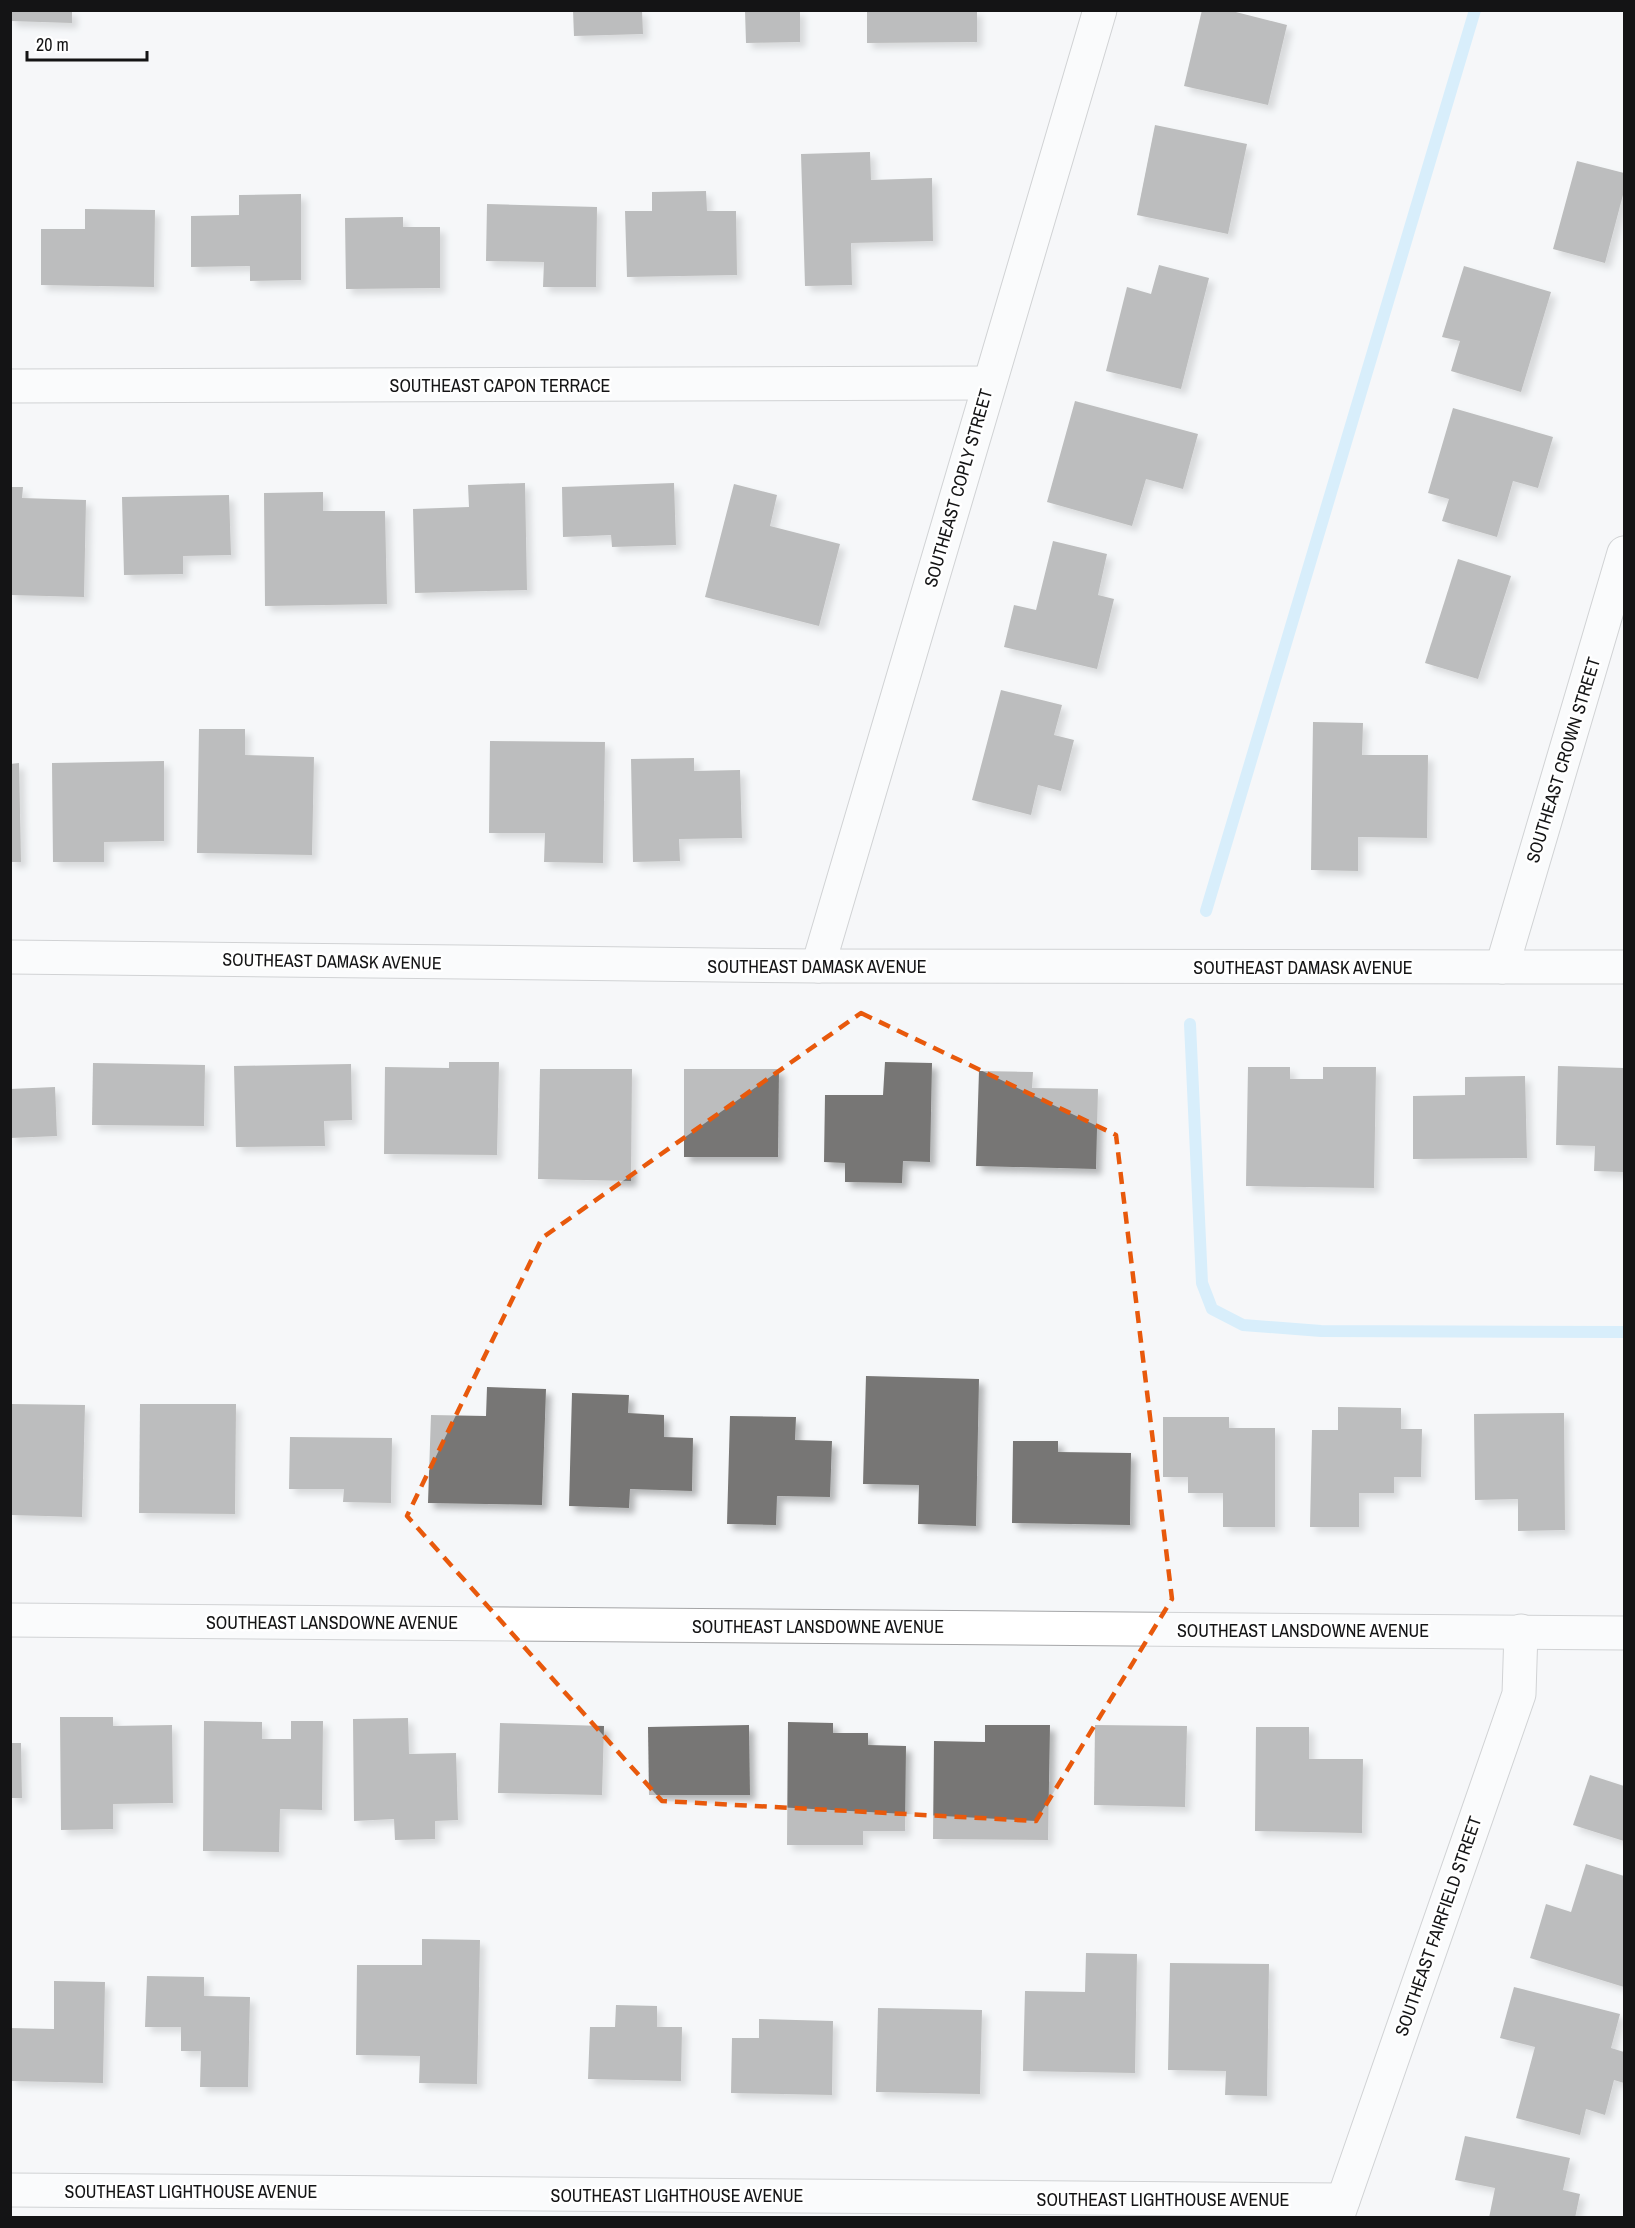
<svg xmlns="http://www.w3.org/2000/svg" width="1635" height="2228" viewBox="0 0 1635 2228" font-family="'Archivo Narrow',sans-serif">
<defs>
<filter id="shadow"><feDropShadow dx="5.5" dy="5.5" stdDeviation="3" flood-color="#0004"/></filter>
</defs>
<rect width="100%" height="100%" fill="#f5f7f9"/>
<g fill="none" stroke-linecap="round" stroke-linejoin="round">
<!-- stream -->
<g stroke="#b4e2fd" stroke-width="12">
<polyline points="1206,911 1475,10"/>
<polyline points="1190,1024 1202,1283 1212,1309 1243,1325 1321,1331 1624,1332"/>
</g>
</g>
<!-- building -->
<g fill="#777674" filter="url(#shadow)">
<polygon points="10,10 72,10 72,23 10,21"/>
<polygon points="573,10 642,10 643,34 574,36"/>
<polygon points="745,10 800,10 800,42 746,43"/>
<polygon points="867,10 977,10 977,42 867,43"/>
<polygon points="1202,10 1228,10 1287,25 1268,105 1184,86"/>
<polygon points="1155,125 1247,144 1228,234 1137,215"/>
<polygon points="870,152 871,180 932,178 933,241 851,243 852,285 805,286 801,154"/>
<polygon points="1577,161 1624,173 1624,191 1605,263 1553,249"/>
<polygon points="706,191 707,211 736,211 737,275 627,277 625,211 652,211 652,192"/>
<polygon points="301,194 301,280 250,281 250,266 191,267 191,216 239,215 239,195"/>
<polygon points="487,204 597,207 596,287 543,287 544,262 486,261"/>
<polygon points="85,209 155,210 154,287 41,285 41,229 85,229"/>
<polygon points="403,217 403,227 440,227 440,288 346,289 345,218"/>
<polygon points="1159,265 1209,278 1181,389 1106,371 1127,287 1151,294"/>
<polygon points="1464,266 1551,292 1521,392 1451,371 1460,341 1442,337"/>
<polygon points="1075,401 1198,434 1183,489 1146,479 1132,526 1047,502"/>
<polygon points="1453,408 1553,437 1538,488 1513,481 1497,537 1442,521 1449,499 1428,493"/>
<polygon points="525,483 527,590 415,593 413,509 469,507 468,485"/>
<polygon points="674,483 676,545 612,547 611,535 563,537 562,487"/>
<polygon points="734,484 777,495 770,526 840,544 819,626 705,597"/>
<polygon points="10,487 23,487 22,498 86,500 84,597 10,595"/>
<polygon points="323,492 323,511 385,511 387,604 265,606 264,493"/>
<polygon points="229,495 231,555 183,556 183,574 124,575 122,497"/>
<polygon points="1053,541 1107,554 1098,595 1114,599 1097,669 1004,647 1014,605 1036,610"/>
<polygon points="1458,559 1511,576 1478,679 1425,663"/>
<polygon points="1001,690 1062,705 1054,735 1074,740 1061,791 1038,785 1031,815 972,800"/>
<polygon points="1313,722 1363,723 1362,755 1428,755 1427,838 1358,837 1358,871 1311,870"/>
<polygon points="199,729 245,729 245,755 314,757 312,855 197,853"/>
<polygon points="490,741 605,742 603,863 544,862 545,833 489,833"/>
<polygon points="694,758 694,771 740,770 742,838 679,839 680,861 633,862 631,759"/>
<polygon points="164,761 164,841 104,842 104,862 53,862 52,763"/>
<polygon points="19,763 21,862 10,862 10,764"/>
<polygon points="449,1062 499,1062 497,1155 384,1154 385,1067 449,1068"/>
<polygon points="885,1062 932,1063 930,1162 903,1161 902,1183 845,1182 845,1163 824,1162 825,1095 883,1095"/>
<polygon points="93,1063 205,1065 204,1126 92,1125"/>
<polygon points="351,1064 352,1120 324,1121 325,1146 236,1147 234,1066"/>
<polygon points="1558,1066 1624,1068 1624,1172 1594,1171 1595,1146 1556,1145"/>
<polygon points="1248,1067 1290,1067 1290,1079 1323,1079 1323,1067 1376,1067 1374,1188 1246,1186"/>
<polygon points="540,1069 632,1069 631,1181 538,1179"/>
<polygon points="684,1069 779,1069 778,1157 684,1157"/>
<polygon points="979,1071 1033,1072 1032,1088 1098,1089 1096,1169 976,1166"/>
<polygon points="1525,1076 1527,1158 1413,1159 1413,1096 1465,1095 1465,1077"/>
<polygon points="55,1087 57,1136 10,1138 10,1089"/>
<polygon points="866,1376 979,1379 976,1526 918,1524 919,1485 863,1484"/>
<polygon points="487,1387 546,1389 542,1505 428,1503 431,1415 486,1416"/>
<polygon points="572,1393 629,1395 628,1413 664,1415 664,1437 693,1438 692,1491 630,1489 629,1508 569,1506"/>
<polygon points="10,1404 85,1405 82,1517 10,1515"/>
<polygon points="140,1404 236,1404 235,1514 139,1513"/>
<polygon points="1338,1407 1401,1408 1401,1429 1422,1429 1421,1477 1394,1477 1394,1493 1359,1493 1359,1527 1310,1527 1312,1430 1338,1430"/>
<polygon points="1564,1413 1565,1530 1518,1531 1518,1499 1475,1500 1474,1414"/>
<polygon points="730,1416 796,1417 795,1440 832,1441 830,1497 777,1496 776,1525 727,1524"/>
<polygon points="1163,1417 1229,1417 1229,1428 1275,1428 1275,1527 1223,1527 1223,1493 1188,1493 1188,1477 1163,1477"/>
<polygon points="290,1437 392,1438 391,1503 343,1502 344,1489 289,1489"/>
<polygon points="1013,1441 1058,1441 1058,1452 1131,1453 1130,1525 1012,1523"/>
<polygon points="60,1717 113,1717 113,1726 172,1725 173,1803 113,1804 113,1829 61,1830"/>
<polygon points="408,1718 409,1754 456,1753 458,1820 435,1821 435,1839 395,1840 394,1819 354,1821 353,1719"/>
<polygon points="204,1721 262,1722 262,1739 291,1739 291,1721 323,1721 322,1810 280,1809 279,1852 203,1851"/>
<polygon points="788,1722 833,1723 833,1733 868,1733 868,1745 906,1746 905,1831 863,1831 863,1845 787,1845"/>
<polygon points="500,1723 604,1726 602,1795 498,1793"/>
<polygon points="749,1725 750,1795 649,1795 648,1727"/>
<polygon points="985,1725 1050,1725 1048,1840 933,1839 934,1741 985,1742"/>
<polygon points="1095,1725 1187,1726 1185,1807 1094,1805"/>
<polygon points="1256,1727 1309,1727 1309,1759 1363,1759 1362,1833 1255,1831"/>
<polygon points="10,1743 21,1743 22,1798 10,1798"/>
<polygon points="1590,1775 1624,1786 1624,1841 1573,1825"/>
<polygon points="1586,1864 1624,1876 1624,1987 1530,1958 1546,1904 1571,1912"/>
<polygon points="422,1939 480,1940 477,2084 419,2083 420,2056 356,2055 357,1965 422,1965"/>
<polygon points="1086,1953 1137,1954 1135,2073 1023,2071 1025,1991 1085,1992"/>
<polygon points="1170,1963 1269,1964 1267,2096 1225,2095 1226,2071 1168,2070"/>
<polygon points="147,1976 204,1977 204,1996 250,1997 248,2087 200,2087 201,2051 181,2051 181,2027 145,2027"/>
<polygon points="54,1981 105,1982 103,2083 10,2081 10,2028 54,2029"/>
<polygon points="1514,1987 1620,2014 1611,2048 1624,2052 1624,2083 1614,2080 1605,2115 1586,2109 1580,2135 1516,2118 1535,2047 1500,2038"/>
<polygon points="616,2005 657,2006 657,2027 682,2027 681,2081 588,2079 590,2027 615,2027"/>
<polygon points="878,2008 982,2010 980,2094 876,2092"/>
<polygon points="759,2019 833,2021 832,2095 731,2093 732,2038 759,2038"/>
<polygon points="1465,2136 1570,2158 1563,2190 1580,2194 1575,2218 1489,2218 1495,2188 1455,2180"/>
</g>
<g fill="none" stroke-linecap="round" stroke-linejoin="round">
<!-- street casing -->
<g stroke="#a4a5a7" stroke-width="35">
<g id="street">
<polyline points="10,386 989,383"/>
<polyline points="10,957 818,966 1624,967"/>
<polyline points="818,966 1100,10"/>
<polyline points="1502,967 1624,553"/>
<polyline points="10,1620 1624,1633"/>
<polyline points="10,2190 1343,2200"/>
<polyline points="1337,2218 1519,1694 1521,1631"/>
</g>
</g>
<!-- street -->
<use href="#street" stroke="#fff" stroke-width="33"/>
</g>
<!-- marked area -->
<path d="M0 0H1635V2228H0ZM861,1013l255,122 56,464 -136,222 -374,-20 -255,-285 135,-278z" fill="#f5f7f9" fill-opacity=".55" fill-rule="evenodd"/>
<path fill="none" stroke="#e8590c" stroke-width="4.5" stroke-dasharray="12 8" stroke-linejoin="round" d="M861,1013l255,122 56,464 -136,222 -374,-20 -255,-285 135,-278z"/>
<g text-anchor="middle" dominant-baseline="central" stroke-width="5" stroke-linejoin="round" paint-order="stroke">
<!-- street labels -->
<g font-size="18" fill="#141415" stroke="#fff">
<text x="500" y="385">SOUTHEAST CAPON TERRACE</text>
<text transform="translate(958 488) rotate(-74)">SOUTHEAST COPLY STREET</text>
<text transform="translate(1563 760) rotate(-73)">SOUTHEAST CROWN STREET</text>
<text transform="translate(332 961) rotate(1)">SOUTHEAST DAMASK AVENUE</text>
<text x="817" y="966">SOUTHEAST DAMASK AVENUE</text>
<text x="1303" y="967">SOUTHEAST DAMASK AVENUE</text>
<text x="332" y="1622">SOUTHEAST LANSDOWNE AVENUE</text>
<text x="818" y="1626">SOUTHEAST LANSDOWNE AVENUE</text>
<text x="1303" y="1630">SOUTHEAST LANSDOWNE AVENUE</text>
<text transform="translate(1438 1926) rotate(-71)">SOUTHEAST FAIRFIELD STREET</text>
<text x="191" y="2191">SOUTHEAST LIGHTHOUSE AVENUE</text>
<text x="677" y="2195">SOUTHEAST LIGHTHOUSE AVENUE</text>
<text x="1163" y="2199">SOUTHEAST LIGHTHOUSE AVENUE</text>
</g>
</g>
<!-- border -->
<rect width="1635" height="2228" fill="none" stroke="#141415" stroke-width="24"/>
<!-- scale -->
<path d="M27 51v9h120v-9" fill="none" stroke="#141415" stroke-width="3"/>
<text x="36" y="51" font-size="18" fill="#141415" stroke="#ffffff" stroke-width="4.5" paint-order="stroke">20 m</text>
</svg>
